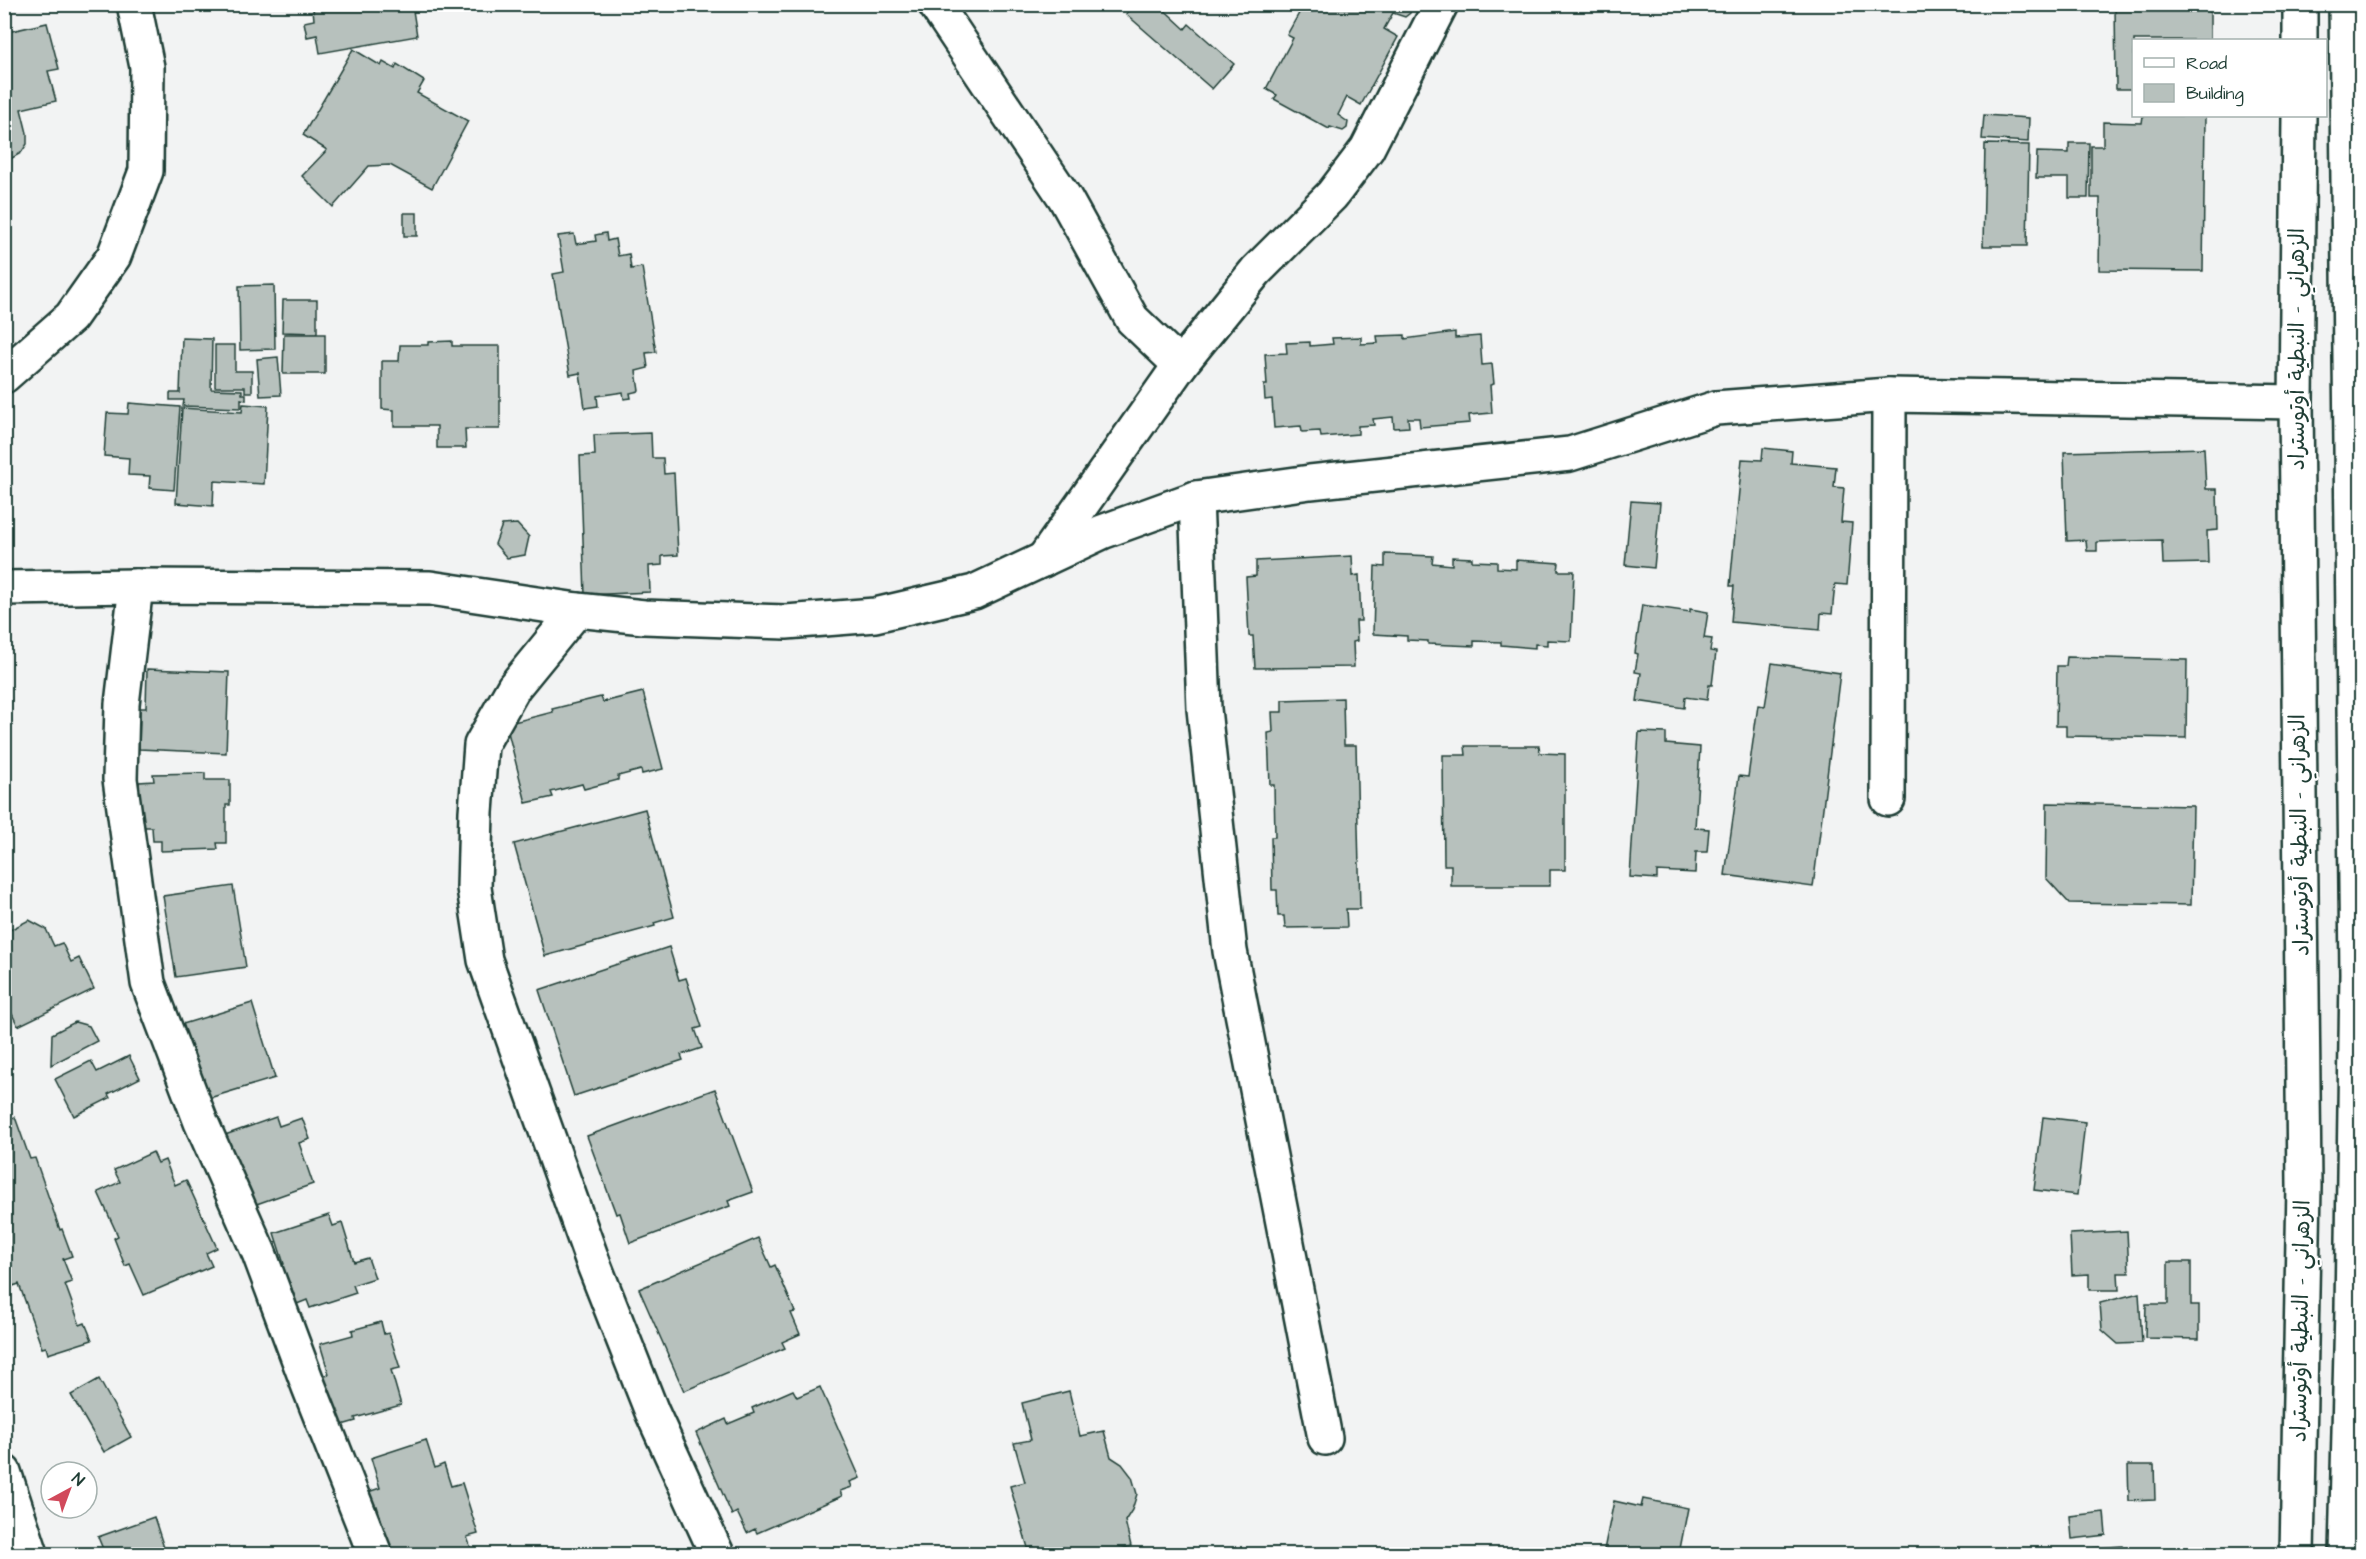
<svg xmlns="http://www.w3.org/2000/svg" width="2366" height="1559" viewBox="0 0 2366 1559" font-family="'Architects Daughter','Playpen Sans Arabic',sans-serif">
<rect width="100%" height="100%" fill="#f2f3f3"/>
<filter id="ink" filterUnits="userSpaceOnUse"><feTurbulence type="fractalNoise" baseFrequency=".0167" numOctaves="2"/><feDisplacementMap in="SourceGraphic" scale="12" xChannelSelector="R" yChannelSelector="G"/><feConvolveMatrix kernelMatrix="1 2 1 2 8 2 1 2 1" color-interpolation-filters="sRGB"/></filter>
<g filter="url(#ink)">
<!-- building -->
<g fill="#b7c1bd" stroke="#1f3d34" stroke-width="1.5">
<polygon points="340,4 412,4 417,36 320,53 317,35 307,37 304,22 314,20 313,9"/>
<polygon points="1135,4 1158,4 1185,29 1189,24 1234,64 1212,89 1126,14"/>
<polygon points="1310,4 1408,4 1411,7 1410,13 1405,17 1393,13 1384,29 1398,37 1361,105 1347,97 1338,115 1348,122 1347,128 1343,131 1330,127 1329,129 1274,99 1277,95 1266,89 1293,38 1287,35 1303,6 1307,9"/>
<polygon points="2115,4 2210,4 2210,40 2134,40 2134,89 2116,89"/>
<polygon points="47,23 59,69 48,71 56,101 21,109 27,133 27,144 21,153 12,158 4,158 4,24 7,32"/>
<polygon points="353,49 381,66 383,62 395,69 397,64 424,81 417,93 468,121 432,188 390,165 369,166 333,207 302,176 327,150 303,135"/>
<polygon points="1984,115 2029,118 2028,142 1982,139"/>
<polygon points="2143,116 2205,116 2203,271 2099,270 2100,198 2091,198 2091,146 2103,146 2103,122 2142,123"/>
<polygon points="2069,143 2089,143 2088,198 2069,198 2069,178 2036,178 2037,152 2069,153"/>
<polygon points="1985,144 2029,145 2027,246 1983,246"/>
<rect x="404" y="213" width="13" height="23"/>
<polygon points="606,233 607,241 615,239 618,256 629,254 631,269 642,267 656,352 646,353 648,368 636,371 639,391 630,393 631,398 624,399 623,392 597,396 598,406 585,408 580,373 570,375 553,274 564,272 558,236 574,234 576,244 596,241 595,235"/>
<polygon points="274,285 275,349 240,350 239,286"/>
<polygon points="283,300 317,300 317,333 282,332"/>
<polygon points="1455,332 1455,338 1480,336 1482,365 1492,364 1494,384 1490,385 1492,413 1469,415 1470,423 1420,427 1419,418 1408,418 1409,427 1394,428 1393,417 1373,419 1374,425 1358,426 1358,434 1321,437 1320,431 1302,432 1301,426 1274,428 1272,399 1265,400 1264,385 1267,385 1265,354 1287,353 1286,343 1310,342 1310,346 1333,344 1332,338 1361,337 1361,344 1378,343 1377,336 1405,335 1405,339"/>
<polygon points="284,334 325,334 325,374 283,374"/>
<polygon points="182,338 212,339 211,389 242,390 242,394 246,394 246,400 241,399 241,408 183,406 184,400 170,400 170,393 180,393"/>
<polygon points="452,341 452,346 500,346 500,429 465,429 466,448 437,448 437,426 394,426 394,410 382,409 382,361 399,361 400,345 428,345 428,342"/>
<polygon points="215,345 235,345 235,371 252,371 252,392 245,392 245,387 215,387"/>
<polygon points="278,357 281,395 260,396 257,359"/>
<polygon points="129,403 180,407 174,490 149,488 150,476 128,475 129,458 104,456 107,413 128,414"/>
<polygon points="243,404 268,406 264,484 214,481 213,506 176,503 182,408 242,412"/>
<polygon points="651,433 652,458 663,458 664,474 674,473 678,555 662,556 662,565 649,566 650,592 585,595 580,456 595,455 594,435"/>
<polygon points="1763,448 1792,451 1791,463 1836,467 1834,487 1844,488 1841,522 1852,523 1847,585 1835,584 1832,614 1821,613 1820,630 1731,622 1734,586 1730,586 1742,459 1762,460"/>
<polygon points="2204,448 2206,489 2217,489 2218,530 2207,531 2208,563 2163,564 2162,540 2097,542 2097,551 2087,551 2086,540 2067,541 2064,452"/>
<polygon points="1631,501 1660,503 1654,568 1625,565"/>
<polygon points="517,524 529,537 525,555 507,558 495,544 502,525"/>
<polygon points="1385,554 1433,556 1432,563 1452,565 1452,557 1472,558 1472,561 1497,562 1497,568 1516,569 1516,560 1559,563 1558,571 1574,571 1571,641 1547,640 1547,645 1535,644 1535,648 1501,645 1501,642 1474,641 1474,646 1428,644 1428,641 1407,640 1407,636 1373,634 1375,566 1385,567"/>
<polygon points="1352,556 1353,576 1359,575 1361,621 1356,621 1357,641 1353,642 1354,667 1255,668 1253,636 1249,636 1246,577 1256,576 1256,561"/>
<polygon points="1642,605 1690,612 1690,609 1708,612 1704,638 1712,639 1710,651 1716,652 1712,685 1709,685 1707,700 1685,697 1684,708 1637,701 1641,673 1635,672 1638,654 1635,653"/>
<polygon points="2067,657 2187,660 2186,738 2066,736 2066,726 2056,726 2057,666 2066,666"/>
<polygon points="1772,663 1840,673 1813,887 1725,875 1739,776 1748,777 1758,705 1765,706"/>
<polygon points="147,669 229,672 226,753 139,749 140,708 146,708"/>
<polygon points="643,692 663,769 642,774 641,770 618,776 618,780 584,789 582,784 551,792 553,797 526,803 506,724 553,712 552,709 601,697 603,702"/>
<polygon points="1343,698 1344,745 1356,745 1360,909 1346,909 1347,927 1285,928 1284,916 1278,916 1277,890 1272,890 1271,837 1275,837 1274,785 1270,785 1268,733 1273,732 1272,712 1282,712 1282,700"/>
<polygon points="1639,732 1666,733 1666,744 1700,747 1695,828 1709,829 1707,852 1696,852 1695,873 1657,871 1657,879 1630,877"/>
<polygon points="1465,746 1539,746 1540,753 1565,754 1565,870 1550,870 1550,886 1451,886 1451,865 1444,865 1443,755 1466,755"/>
<polygon points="205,773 205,780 230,780 230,805 226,805 226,843 217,843 218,849 161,851 161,841 153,841 152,827 140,827 139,782 154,781 153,774"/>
<polygon points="2047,803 2193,806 2191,905 2069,903 2046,878"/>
<polygon points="645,809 674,917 654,923 655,926 545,956 514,844"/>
<polygon points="233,886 246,967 176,977 163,896"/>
<polygon points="29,920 46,929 54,946 62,943 71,962 79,958 94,989 18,1026 4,998 4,933"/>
<polygon points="669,947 679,980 686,978 702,1027 695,1029 702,1048 681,1055 683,1060 574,1096 539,990"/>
<polygon points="252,1003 275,1078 206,1099 183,1024"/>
<polygon points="75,1022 89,1026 97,1041 51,1065 52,1034"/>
<polygon points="129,1056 140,1078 108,1094 110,1098 74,1116 55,1079 91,1061 97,1072"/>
<polygon points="715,1089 753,1192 728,1201 730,1206 630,1243 620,1213 616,1214 587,1136"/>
<polygon points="15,1117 30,1159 35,1158 60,1230 62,1229 72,1256 63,1259 72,1282 65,1284 80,1325 85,1323 92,1340 48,1354 46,1347 42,1348 19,1284 13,1286 4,1263 4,1121"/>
<polygon points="276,1117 279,1126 302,1118 310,1139 299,1143 313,1184 251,1206 225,1135"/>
<polygon points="2043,1117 2085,1122 2077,1195 2034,1190"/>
<polygon points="153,1152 158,1163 165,1160 175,1185 186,1180 217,1248 206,1253 212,1266 144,1295 130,1264 125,1266 114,1238 118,1236 98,1192 120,1182 114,1170"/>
<polygon points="329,1215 333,1226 342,1223 354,1262 368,1258 375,1278 353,1285 356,1293 310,1308 307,1300 297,1304 290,1283 280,1286 274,1267 284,1264 274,1233"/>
<polygon points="2127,1231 2129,1273 2118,1273 2119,1290 2089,1290 2089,1274 2072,1275 2070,1234"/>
<polygon points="758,1238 771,1267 775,1265 795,1312 791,1313 800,1334 782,1342 785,1348 684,1391 639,1289"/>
<polygon points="2168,1262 2191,1262 2191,1305 2199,1305 2199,1339 2145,1338 2146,1304 2168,1304"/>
<polygon points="2139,1293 2142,1343 2118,1344 2102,1330 2100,1303"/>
<polygon points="381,1322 384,1334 389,1333 400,1368 391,1370 401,1405 355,1418 356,1421 328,1429 313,1378 329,1374 320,1344 353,1335 352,1330"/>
<polygon points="99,1379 131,1437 104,1452 71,1395"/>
<polygon points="820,1387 860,1478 850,1482 852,1487 840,1491 842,1496 757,1533 755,1529 747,1533 737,1512 732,1515 696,1433 726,1419 728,1424 754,1413 752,1408 793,1390 797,1397"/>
<polygon points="1069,1391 1080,1436 1104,1431 1111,1457 1122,1464 1132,1477 1137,1494 1132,1510 1125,1521 1131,1546 1106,1554 1036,1554 1034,1547 1028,1548 1010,1486 1025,1482 1014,1443 1031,1440 1022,1403"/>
<polygon points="426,1440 435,1468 444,1464 451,1486 462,1483 478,1534 467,1537 473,1554 392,1554 377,1506 369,1509 365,1493 380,1488 371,1458"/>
<polygon points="2128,1465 2154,1465 2155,1500 2129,1501"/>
<polygon points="1643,1499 1688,1508 1679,1554 1609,1554 1610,1551 1604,1550 1614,1501 1641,1507"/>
<polygon points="2104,1512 2106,1535 2072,1539 2070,1516"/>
<polygon points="154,1517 166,1554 105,1554 98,1537"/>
<polygon points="2122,1546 2123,1554 2094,1554 2094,1548"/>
</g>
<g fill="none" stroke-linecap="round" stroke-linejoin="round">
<!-- street casing -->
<g stroke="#1f3d34" stroke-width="38">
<g id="street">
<polyline points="935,4 1065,198 1132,319 1180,365"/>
<polyline points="4,376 71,317 114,256 146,171 147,67 134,4"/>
<polyline points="1196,498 1204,709 1230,951 1325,1438"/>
<polyline points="1043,560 1180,365 1256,271 1332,195 1367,149 1441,4"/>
<polyline points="136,586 122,704 120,779 148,983 201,1122 259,1253 309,1387 375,1554"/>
<polyline points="577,610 514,687 481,745 476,812 474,888 485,960 594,1265 652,1412 717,1554"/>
<polyline points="1888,799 1889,395"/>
</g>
</g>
<!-- secondary casing -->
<g stroke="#1f3d34" stroke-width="38">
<g id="secondary">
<polyline points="4,588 136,586 430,588 577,610 644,617 786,622 875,615 974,592 1102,532 1196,498 1310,482 1570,454 1716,408 1889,395 2296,402"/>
<polyline points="4,1472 31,1554"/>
</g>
</g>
<!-- highway casing -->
<g stroke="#1f3d34" stroke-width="38">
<g id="highway">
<polyline points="2300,40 2300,4"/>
<polyline points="2297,1554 2304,1186 2296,402 2299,116"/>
<polyline points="2346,1554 2352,1309 2357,974 2346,4"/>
</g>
</g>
<!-- street -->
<use href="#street" stroke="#fff" stroke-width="33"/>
<!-- secondary -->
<use href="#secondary" stroke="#fff" stroke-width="33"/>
<!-- highway -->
<use href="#highway" stroke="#fff" stroke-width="33"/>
</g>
</g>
<g text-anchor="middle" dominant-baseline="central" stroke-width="4.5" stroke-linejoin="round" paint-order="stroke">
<!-- street labels -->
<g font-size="22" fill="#1f3d34" stroke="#fff">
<text transform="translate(2297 349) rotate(-90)">الزهراني - النبطية أوتوستراد</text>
<text transform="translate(2300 835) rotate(-91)">الزهراني - النبطية أوتوستراد</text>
<text transform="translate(2301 1321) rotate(-89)">الزهراني - النبطية أوتوستراد</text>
</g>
</g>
<!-- margin -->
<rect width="2366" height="1559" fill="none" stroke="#fff" stroke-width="24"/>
<rect x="12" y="12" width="2342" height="1535" fill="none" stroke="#1f3d34" stroke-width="2" filter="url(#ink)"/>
<!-- legend -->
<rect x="2132" y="39" width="195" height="78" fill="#ffffff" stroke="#a5b1ae" stroke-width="1.5"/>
<rect x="2144" y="58" width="30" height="9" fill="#ffffff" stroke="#a5b1ae" stroke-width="1.5"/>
<text x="2186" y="69" font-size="18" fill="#1f3d34">Road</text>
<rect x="2144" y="84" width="30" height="18" fill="#b7c1bd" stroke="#a5b1ae" stroke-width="1.5"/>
<text x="2186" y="99" font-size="18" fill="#1f3d34">Building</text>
<!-- north arrow -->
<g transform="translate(69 1490) rotate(41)"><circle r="28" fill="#ffffff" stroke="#a5b1ae" stroke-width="1.5"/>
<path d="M0-4.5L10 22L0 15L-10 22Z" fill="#d1495b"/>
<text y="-9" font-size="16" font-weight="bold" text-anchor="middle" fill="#1f3d34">N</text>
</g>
</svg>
